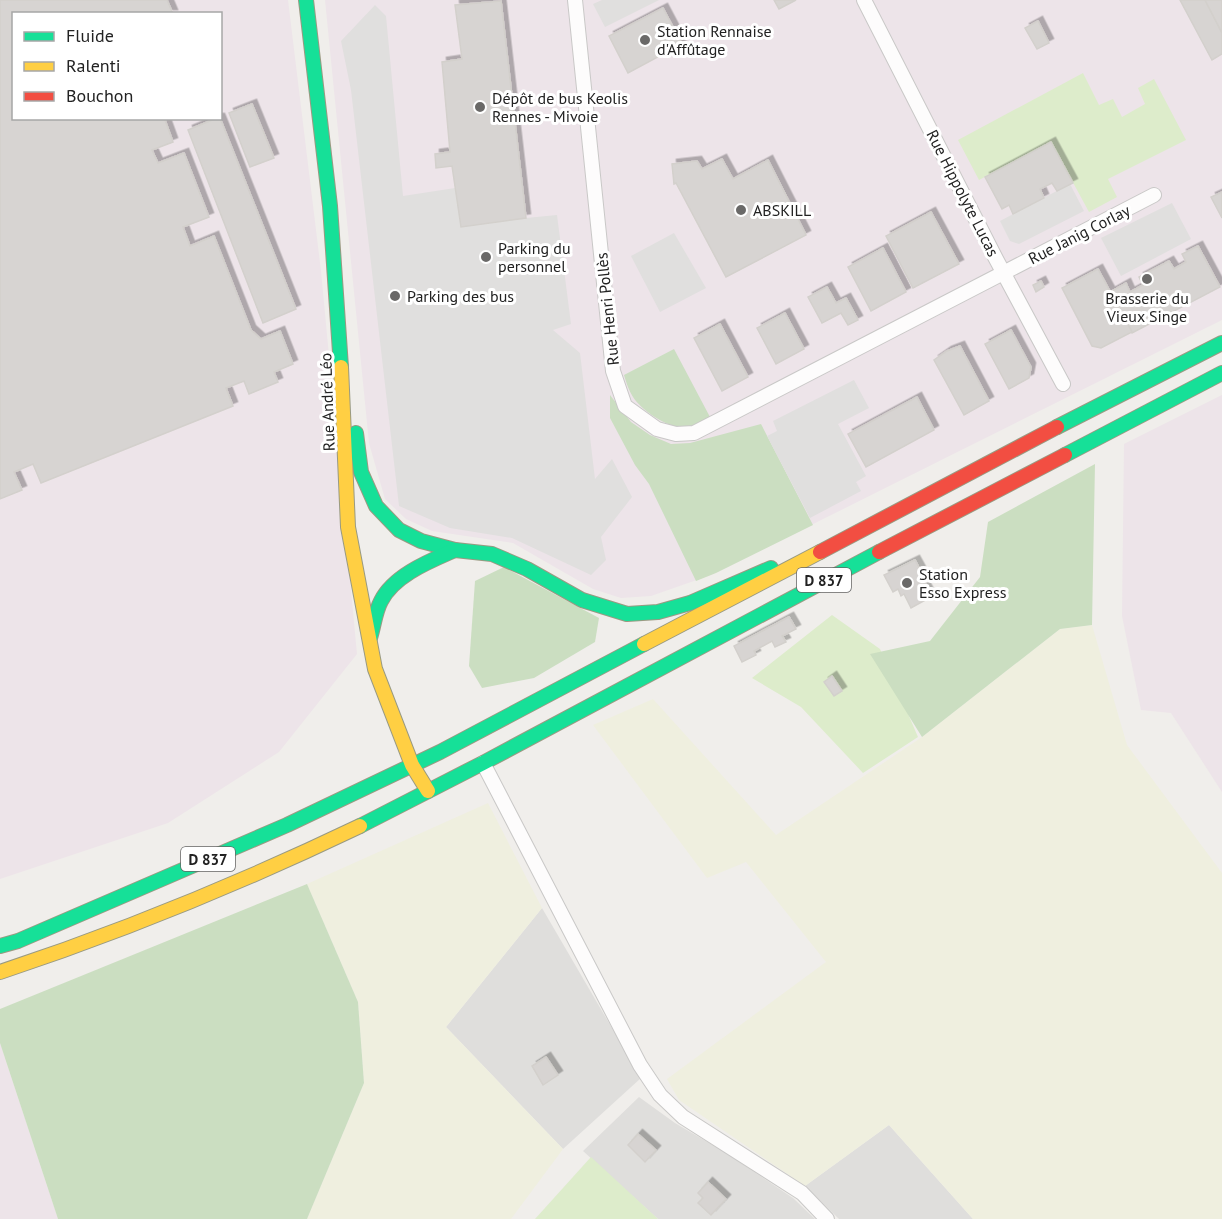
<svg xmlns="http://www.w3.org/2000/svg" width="1222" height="1219" viewBox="0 0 1222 1219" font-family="'PT Sans',sans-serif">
<defs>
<filter id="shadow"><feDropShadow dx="4.5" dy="-4.5" stdDeviation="0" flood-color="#0004"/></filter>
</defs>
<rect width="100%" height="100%" fill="#f0eeeb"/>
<!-- residential -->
<g fill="#dfdedc">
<polygon points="542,908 641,1078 563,1149 446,1027"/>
<polygon points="639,1097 675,1123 726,1153 793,1198 815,1219 658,1219 583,1151"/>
<polygon points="889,1125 973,1219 839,1219 805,1186"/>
</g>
<!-- industrial -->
<g fill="#ede4e9" fill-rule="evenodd">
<path d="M0,0h288l33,271 36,383 -78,98 -111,71 -168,56zM14,14h206v104h-206z"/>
<polygon points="325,0 1222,0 1222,320 711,575 651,596 621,598 593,589 513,543 432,531 406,519 385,499 369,443"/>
<polygon points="1222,395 1222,792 1171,713 1141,710 1122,616 1124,444"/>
<polygon points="0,1043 58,1219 0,1219"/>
</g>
<!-- farmland -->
<g fill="#efefdf">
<polygon points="1092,625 1127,745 1222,873 1222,1219 973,1219 889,1125 805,1186 679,1100 667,1079 826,962 746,862 707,878 593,725 653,699 776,835 922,737 1060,629"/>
<polygon points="488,803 542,908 446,1027 563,1149 511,1219 307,1219 364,1083 358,1002 307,884"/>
</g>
<!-- grass -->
<g fill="#ddeccb">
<polygon points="1083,73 1099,105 1113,99 1122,117 1145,104 1138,88 1154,79 1186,140 1108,179 1117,197 1089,212 1051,142 979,180 958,140"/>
<polygon points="832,615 880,649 918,737 863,773 801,707 752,678"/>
<polygon points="591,1157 658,1219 535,1219"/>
</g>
<!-- forest -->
<g fill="#cbdec1">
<path d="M674,349l36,68c-6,3 -14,9 -21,10 -18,4 -47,-16 -56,-30 -4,-6 -7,-15 -9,-22z"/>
<polygon points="610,395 631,422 650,435 671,444 690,443 761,424 813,525 716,573 696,581 649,484 635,465 610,418"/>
<polygon points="1095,464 1092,625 1060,629 922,737 870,654 930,641 980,577 988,522"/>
<polygon points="504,567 599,618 595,642 534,678 482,688 469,666 475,581"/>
<polygon points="307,884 358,1002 364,1083 307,1219 58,1219 0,1043 0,1009"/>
</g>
<!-- parking -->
<g fill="#e0dfde">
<polygon points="602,0 659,0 605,27 593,4"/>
<polygon points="375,5 386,16 403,196 455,188 526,218 557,215 571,324 553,330 580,353 595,479 612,459 632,497 601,537 606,560 591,575 512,538 450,528 399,506 351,90 341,41"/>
<polygon points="1070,184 1084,211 1019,244 1010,241 1000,221"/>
<polygon points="1172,203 1191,239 1121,276 1101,238"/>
<polygon points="674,233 706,288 660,312 631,256"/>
<polygon points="854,380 869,408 838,424 866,476 856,482 861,491 810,518 767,436 777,431 773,421"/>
</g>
<!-- building -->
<g fill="#d7d4d2" stroke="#d3d0cc" stroke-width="1.5" filter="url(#shadow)">
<polygon points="0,0 167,0 173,14 14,14 14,118 169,118 165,120 173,142 152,150 158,163 184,153 209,217 183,227 190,246 214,236 251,330 261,339 280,331 293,364 274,372 278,382 249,394 244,381 226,388 233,406 41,483 33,464 14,472 22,490 0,499"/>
<polygon points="774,0 796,0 779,9"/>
<polygon points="1180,0 1205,0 1222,33 1222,54 1212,60"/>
<polygon points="1205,0 1222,0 1222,33"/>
<polygon points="501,1 526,218 461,227 452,166 436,168 435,154 450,152 442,62 462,59 455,5"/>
<polygon points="663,8 682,44 628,73 609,36"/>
<polygon points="1038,21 1049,43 1037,49 1025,28"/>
<polygon points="252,104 274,158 250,167 229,113"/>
<polygon points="217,118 220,118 296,309 263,323 188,130"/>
<polygon points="1051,142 1073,183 1057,191 1052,183 1040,189 1044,198 1013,214 1009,205 1002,209 985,177"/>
<polygon points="722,159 733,179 768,160 806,235 726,277 676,183 674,184 672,164 697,161 702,169"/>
<polygon points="1222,192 1222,218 1211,197"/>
<polygon points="931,212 959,264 913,288 886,236"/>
<polygon points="1198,246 1220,287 1132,333 1110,292 1126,283 1130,292 1143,285 1139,277 1169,261 1174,269 1186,262 1182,254"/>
<polygon points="883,248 906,292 871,311 848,267"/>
<polygon points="1098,269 1132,332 1101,348 1092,346 1062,288"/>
<polygon points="1041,281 1044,287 1036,292 1033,285"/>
<polygon points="827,287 836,303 846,298 858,320 848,325 841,313 822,323 808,297"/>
<polygon points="785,313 804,349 776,364 757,328"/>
<polygon points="720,324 748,377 722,391 694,338"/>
<polygon points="1011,330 1031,367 1029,378 1009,389 985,344"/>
<polygon points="960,346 989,401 964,415 934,360 947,351"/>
<polygon points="917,397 934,430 866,467 848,434"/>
<polygon points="915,560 927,582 924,584 931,597 911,608 904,594 901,596 898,589 893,592 884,575"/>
<polygon points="789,617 796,629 782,636 786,642 775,647 772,641 754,651 756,655 742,662 734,646"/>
<polygon points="832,676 842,691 834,696 824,682"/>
<polygon points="546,1057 558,1075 543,1085 532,1066"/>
<polygon points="638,1134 656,1150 645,1162 628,1145"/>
<polygon points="708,1182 726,1199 711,1215 698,1203 703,1198 698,1193"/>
</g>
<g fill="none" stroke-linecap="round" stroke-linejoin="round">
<!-- street casing -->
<g stroke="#c9c8c7" stroke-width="16">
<g id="street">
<polyline points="575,0 613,371 625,406 657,429 676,434 694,433 1154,195"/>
<polyline points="864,0 995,257 1063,384"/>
<polyline points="483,763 640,1065 660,1095 683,1117 802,1193 827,1219"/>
</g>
</g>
<!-- fast casing -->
<g stroke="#999a82" stroke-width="16">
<g id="fast">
<polyline points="306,0 330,206 341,367"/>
<polyline points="1057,427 1222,343"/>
<polyline points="356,433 361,472 376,506 399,530 421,541 455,550 492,554 527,569 582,600 627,614 658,612 690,603 771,568"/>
<polyline points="1065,455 1222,373"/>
<path d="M370,638c4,-12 5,-26 11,-37 13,-26 49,-40 74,-51"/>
<polyline points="360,826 483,763 879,552"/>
<polyline points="0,946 18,941 287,825 440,752 644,644"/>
</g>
</g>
<!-- slow casing -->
<g stroke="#999a82" stroke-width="16">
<g id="slow">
<polyline points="341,367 348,527 375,669 412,765 428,791"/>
<polyline points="644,644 820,552"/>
<path d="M0,972c124,-41 243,-90 360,-146"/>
</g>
</g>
<!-- jam casing -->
<g stroke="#999a82" stroke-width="16">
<g id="jam">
<polyline points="820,552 1057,427"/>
<polyline points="879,552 1065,455"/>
</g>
</g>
<!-- street -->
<use href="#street" stroke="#fdfcfc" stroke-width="14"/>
<!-- fast -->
<use href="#fast" stroke="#16e098" stroke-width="14"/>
<!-- slow -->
<use href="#slow" stroke="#ffcf43" stroke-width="14"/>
<!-- jam -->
<use href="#jam" stroke="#f24e42" stroke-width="14"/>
</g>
<!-- markers -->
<g fill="#6a6968" stroke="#fff" stroke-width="2">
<circle cx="645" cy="40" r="6"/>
<circle cx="480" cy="107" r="6"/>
<circle cx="741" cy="210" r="6"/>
<circle cx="486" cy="257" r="6"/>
<circle cx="1147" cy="279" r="6"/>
<circle cx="395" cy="296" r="6"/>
<circle cx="907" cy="583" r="6"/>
</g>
<g text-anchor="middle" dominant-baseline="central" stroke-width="6" stroke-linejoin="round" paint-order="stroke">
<!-- shield labels -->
<g fill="#fff" stroke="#646464" stroke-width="1.5">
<rect x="797" y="568" width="54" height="24" rx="4.5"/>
<rect x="181" y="847" width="54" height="24" rx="4.5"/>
</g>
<g font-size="15" font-weight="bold" fill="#222">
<text x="824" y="580">D 837</text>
<text x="208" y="859">D 837</text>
</g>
<!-- poi labels -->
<g font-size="16" fill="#222" stroke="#fff" text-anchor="start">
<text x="657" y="31">Station Rennaise<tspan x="657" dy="18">d'Affûtage</tspan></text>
<text x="492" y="98">Dépôt de bus Keolis<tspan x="492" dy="18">Rennes - Mivoie</tspan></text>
<text x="753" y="210">ABSKILL</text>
<text x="498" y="248">Parking du<tspan x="498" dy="18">personnel</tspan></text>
<text x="407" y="296">Parking des bus</text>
<text x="1147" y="298" text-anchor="middle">Brasserie du<tspan x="1147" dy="18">Vieux Singe</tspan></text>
<text x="919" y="574">Station<tspan x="919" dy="18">Esso Express</tspan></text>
</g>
<!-- street labels -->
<g font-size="16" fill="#222" stroke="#fff">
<text transform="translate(963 193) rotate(63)">Rue Hippolyte Lucas</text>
<text transform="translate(1079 234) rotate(-27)">Rue Janig Corlay</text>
<text transform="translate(607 309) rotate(-96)">Rue Henri Pollès</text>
<text transform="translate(327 402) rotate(-92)">Rue André Léo</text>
</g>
</g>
<!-- legend -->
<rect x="12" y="12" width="210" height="108" fill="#ffffff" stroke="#a7a7a7" stroke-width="1.5"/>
<rect x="24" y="32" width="30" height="9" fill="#16e098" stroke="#a7a7a7" stroke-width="1.5"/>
<text x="66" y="42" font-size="18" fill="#222222">Fluide</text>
<rect x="24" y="62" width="30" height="9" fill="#ffcf43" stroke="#a7a7a7" stroke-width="1.5"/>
<text x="66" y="72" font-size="18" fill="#222222">Ralenti</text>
<rect x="24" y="92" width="30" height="9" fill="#f24e42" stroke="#a7a7a7" stroke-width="1.5"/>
<text x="66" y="102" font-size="18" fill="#222222">Bouchon</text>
</svg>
